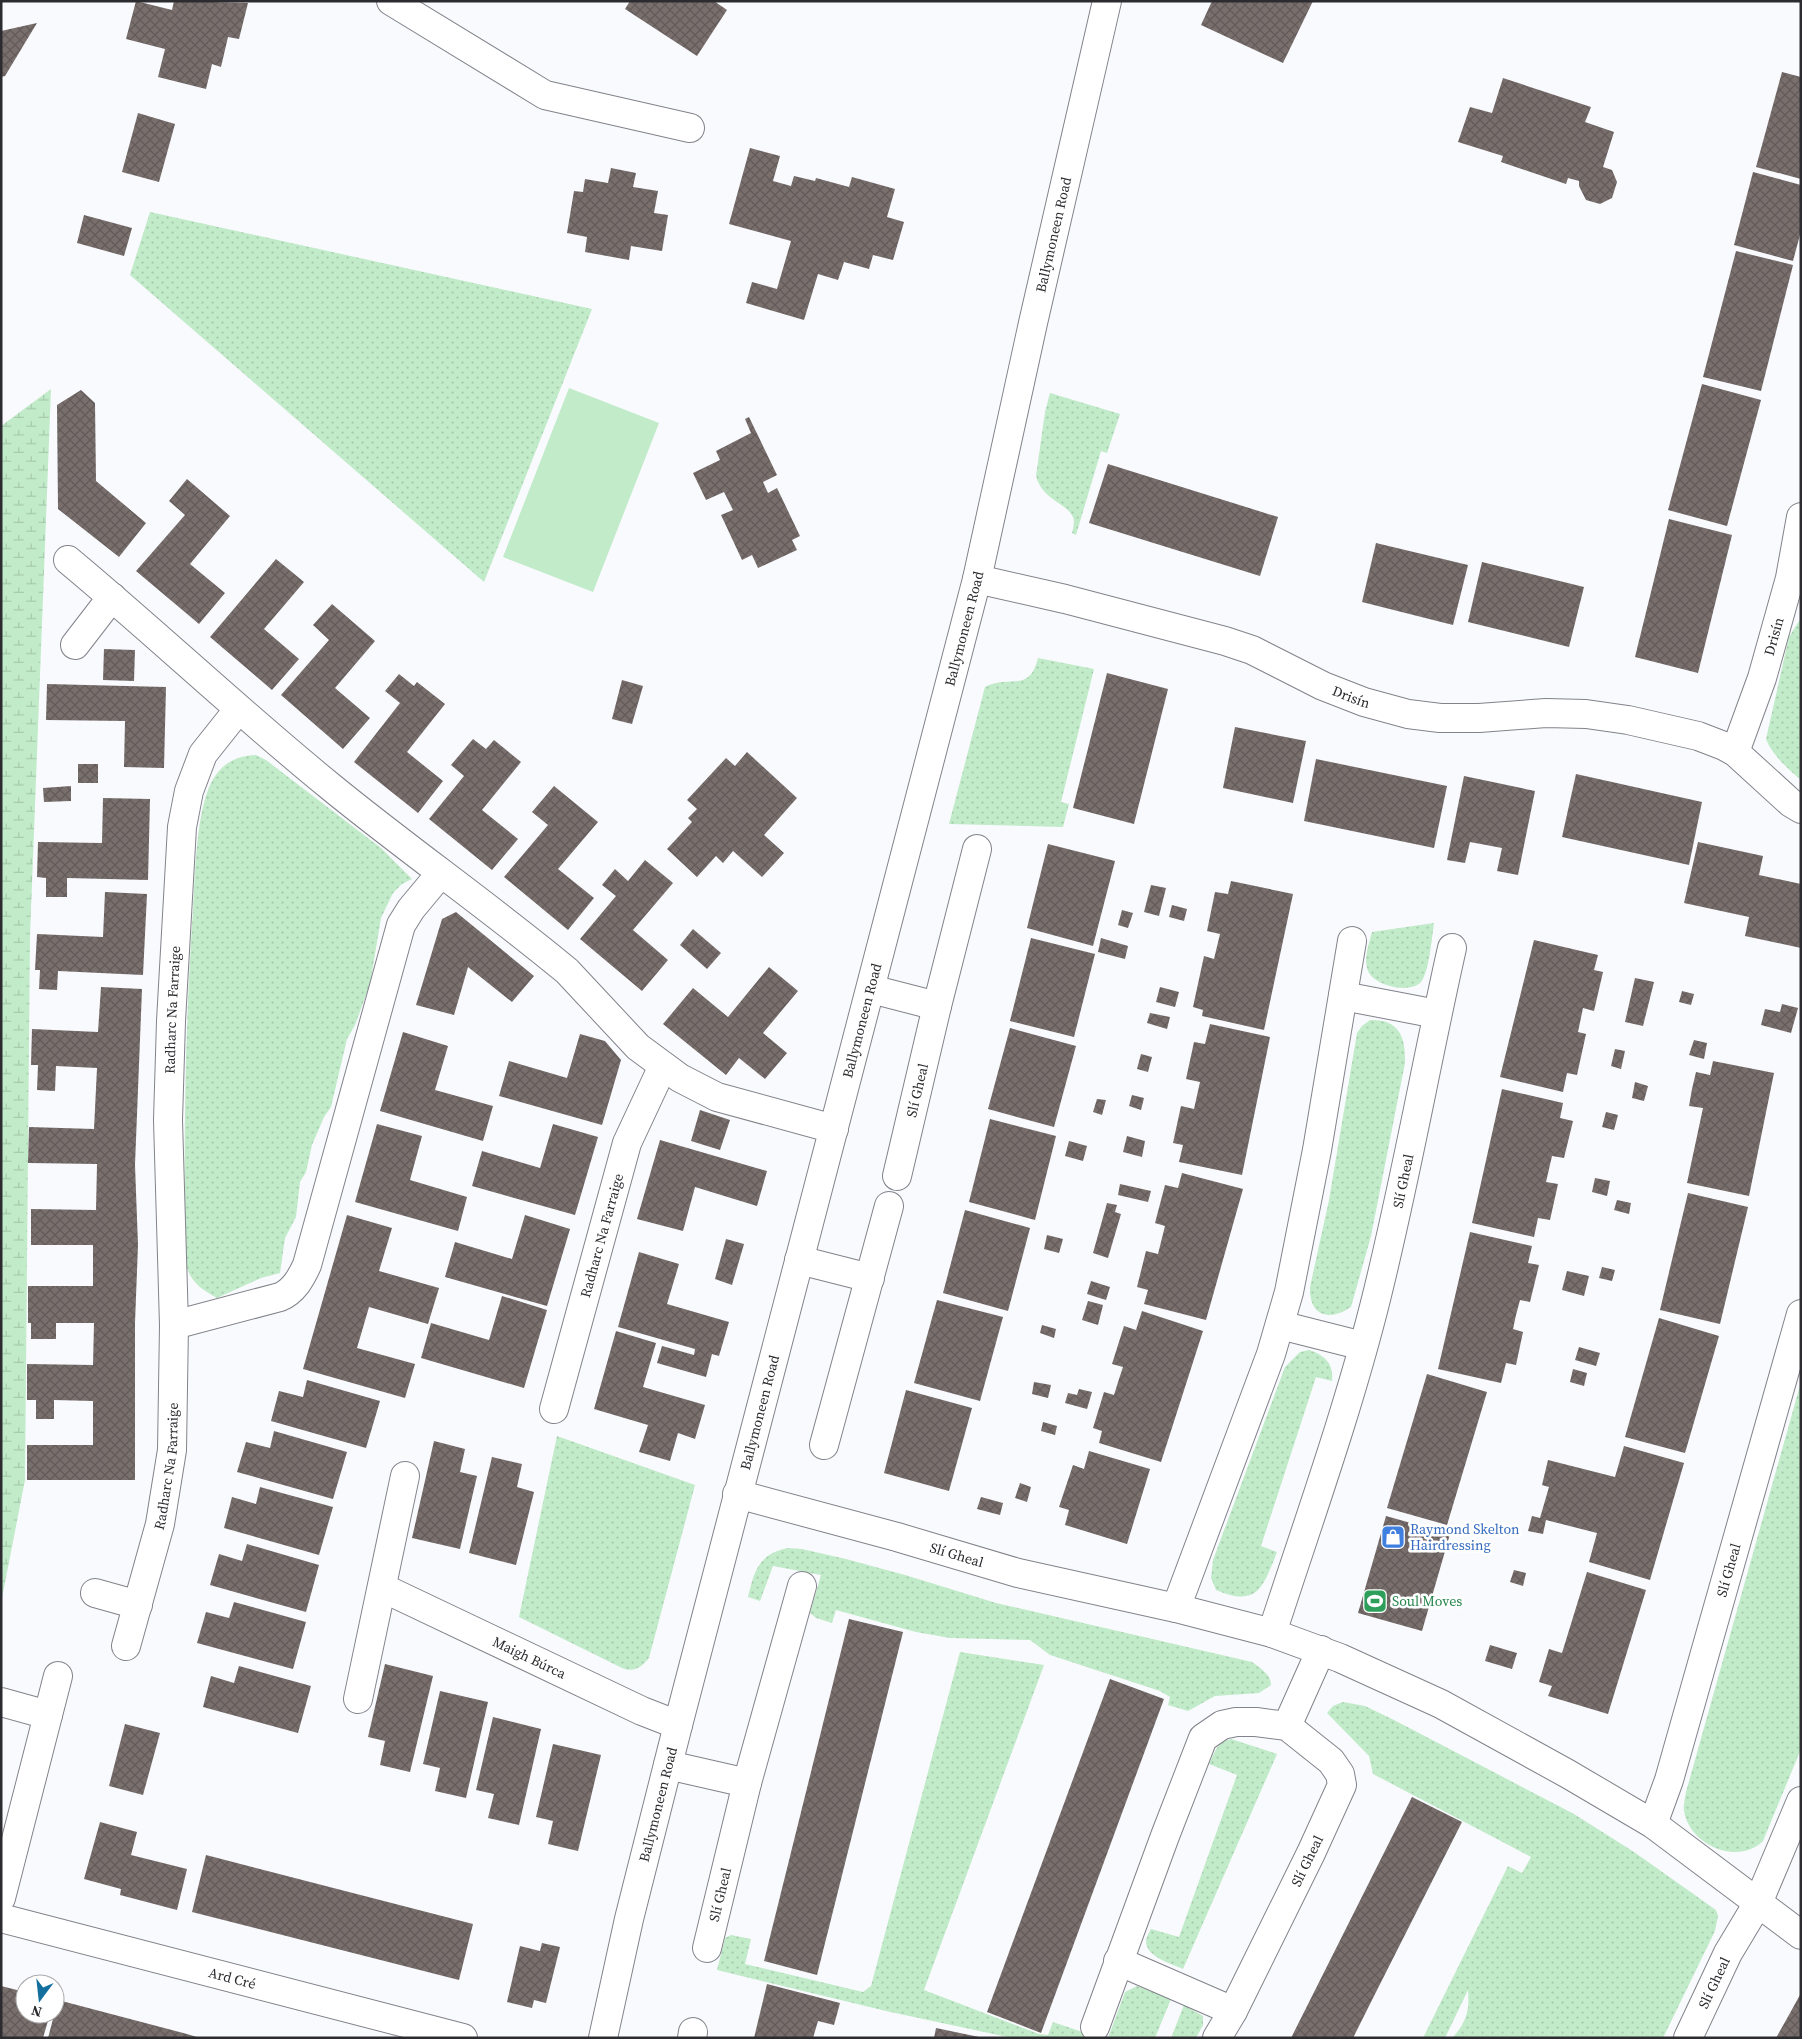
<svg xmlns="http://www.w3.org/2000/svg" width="1802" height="2039" viewBox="0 0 1802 2039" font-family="'Source Serif 4',serif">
<defs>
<pattern id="grass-dots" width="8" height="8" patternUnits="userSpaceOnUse" patternTransform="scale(1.25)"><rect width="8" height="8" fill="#c1ebc9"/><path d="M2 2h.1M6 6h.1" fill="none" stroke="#a6caad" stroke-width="1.8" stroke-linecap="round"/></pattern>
<pattern id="wetland-marsh" width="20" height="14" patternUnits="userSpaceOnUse" patternTransform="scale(1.25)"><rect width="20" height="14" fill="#c1ebc9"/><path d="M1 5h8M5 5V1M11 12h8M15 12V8" fill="none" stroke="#a6caad"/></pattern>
<pattern id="building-cross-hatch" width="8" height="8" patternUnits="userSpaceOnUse" patternTransform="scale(1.25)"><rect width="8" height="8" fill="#796f6d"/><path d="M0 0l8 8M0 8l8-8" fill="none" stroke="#635b5a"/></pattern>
</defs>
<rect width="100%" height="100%" fill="#f9fafe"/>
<!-- grass -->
<g fill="url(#grass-dots)">
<polygon points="150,212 592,309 484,582 130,275"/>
<path d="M1050,393l70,21 -13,39 -6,-2 -25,84 -4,-2c1,-5 3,-11 1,-16 -7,-15 -30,-16 -37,-41l9,-64z"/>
<path d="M1801,618v162c-13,-11 -29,-25 -35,-41l23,-102z"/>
<path d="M1038,658l56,11 -33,133 8,2 -6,23 -114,-3 36,-137c25,-13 44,7 53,-29z"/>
<path d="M256,755l10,5 115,88 31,31 -10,5 -9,9 -12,25 -11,66 -15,41 -8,14 -16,68 -7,10 -12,28 -6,27 -6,10 -4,35 -11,21 -5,35 -19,5 -44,20c-16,-9 -25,-15 -31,-32 -3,-119 -1,-237 7,-356 2,-34 3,-97 18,-127 10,-19 24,-27 45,-28z"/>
<path d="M1434,923c-2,13 -5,52 -14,60 -13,11 -46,2 -52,-12 -5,-12 1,-27 4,-39z"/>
<path d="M1370,1020c29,-1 36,17 35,43l-34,173 -20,71c-22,15 -42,9 -41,-20l19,-87 28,-167 5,-7z"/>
<path d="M1309,1350c16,5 25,14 23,31l-16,-4 -55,169 16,6c-14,35 -19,56 -61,38l-5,-12 2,-18 72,-193 15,-15z"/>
<path d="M1801,1382v367l-38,92c-25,25 -74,4 -79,-30 -1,-5 1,-13 2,-19z"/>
<path d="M557,1436l138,49 -46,173c-8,9 -14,15 -27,10l-103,-51z"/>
<path d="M788,1548l14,1 44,10 59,16 91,28 256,59c8,6 19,12 19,23l-12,8 -44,3 -27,15 -20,-6 2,-8 -10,-6 -110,-36 -20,-15 -80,-2 -34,-6 -80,-22 -4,13 -16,-5 -6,-5 11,-38 -48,-9 -13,35 -12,-4c6,-25 10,-43 40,-49z"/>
<polygon points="960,1652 1044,1665 924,1990 1039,2034 1048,2035 1053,2022 1100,2038 1012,2038 886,2011 717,1970 725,1938 731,1935 751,1939 745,1964 863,1992 871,1986"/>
<path d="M1343,1702l22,4 29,14 180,94 60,38 82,58 2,6 -3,15 -52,107h-211c14,-14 18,-28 16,-48l-23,48h-22l85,-172 14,7 9,-16 -158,-83 -4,-18 -42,-43 6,-7z"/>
<path d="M1231,1739l46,15 -94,215c-12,-6 -38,-12 -37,-29 1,-3 3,-8 5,-11l28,8 58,-162 -28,-11c6,-12 8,-22 22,-25z"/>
<polygon points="1137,1986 1171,1999 1155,2038 1108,2038 1125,1992"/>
<polygon points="1184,2005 1203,2016 1203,2025 1196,2038 1171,2038"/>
</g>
<!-- wetland -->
<polygon fill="url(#wetland-marsh)" points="51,389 30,936 25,1480 1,1603 1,426"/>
<!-- pitch -->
<polygon fill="#c1ebc9" points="569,388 659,423 593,592 503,557"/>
<!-- building -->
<g fill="url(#building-cross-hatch)">
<polygon points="136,1 172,10 174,1 248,3 239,39 228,37 221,67 212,64 206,89 158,77 165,49 126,39"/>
<polygon points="630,1 714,1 727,10 697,56 625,9"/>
<polygon points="1212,1 1313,1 1283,63 1201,25"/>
<polygon points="37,23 5,76 1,77 1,31"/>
<polygon points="1782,72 1801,77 1801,179 1756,167"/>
<polygon points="1503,78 1591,107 1585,122 1614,132 1603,167 1612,170 1617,182 1612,198 1600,204 1586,200 1579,186 1579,181 1568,178 1566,184 1501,162 1503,156 1458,142 1470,107 1492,113"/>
<polygon points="138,113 175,124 159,182 122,172"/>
<polygon points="750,148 780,156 773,181 791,186 794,176 815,181 816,178 849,187 852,177 895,189 887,217 904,222 893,260 873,255 869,269 844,262 838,280 818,274 804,320 746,303 752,282 777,289 791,241 729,224"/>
<polygon points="611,168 636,173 633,187 658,191 654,213 668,215 662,251 631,246 629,260 585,252 587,237 567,233 574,191 583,192 585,179 608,183"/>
<polygon points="1753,172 1801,185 1801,231 1793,261 1734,245"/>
<polygon points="84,215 132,228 124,256 77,243"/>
<polygon points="1736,251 1793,265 1761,391 1703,377"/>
<polygon points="1702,384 1761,400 1727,526 1668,510"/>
<polygon points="81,390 95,403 96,481 146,523 119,557 58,509 57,405"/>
<polygon points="749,417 777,475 763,482 768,493 777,488 800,536 792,540 797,550 758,568 752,555 742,560 721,515 733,510 724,492 706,500 693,473 720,460 716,451 751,433 745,419"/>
<polygon points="1108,464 1278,517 1260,576 1089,523"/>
<polygon points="187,479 230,516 190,564 225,593 199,624 136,571 185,515 169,501"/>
<polygon points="1669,519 1732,535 1698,673 1635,657"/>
<polygon points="1376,543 1468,565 1453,625 1362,602"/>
<polygon points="276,559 304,582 264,629 299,659 272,690 210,637"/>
<polygon points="1482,562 1584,587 1569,647 1468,622"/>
<polygon points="332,604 375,641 335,688 370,718 343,749 281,695 329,640 313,625"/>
<polygon points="104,649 135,650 134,681 103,680"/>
<polygon points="1107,673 1168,689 1134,824 1073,808"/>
<polygon points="399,674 414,686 417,682 445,704 407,752 443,781 418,813 354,762 400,703 385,691"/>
<polygon points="622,680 643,686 632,724 612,719"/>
<polygon points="47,684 166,687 164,768 124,767 125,721 46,720"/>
<polygon points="1235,727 1306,741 1293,803 1223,788"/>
<polygon points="473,739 486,749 494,740 521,762 482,810 518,839 492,870 429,819 464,776 451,765"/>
<polygon points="747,752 797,798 764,835 784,853 762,877 733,851 723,863 716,856 697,877 667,849 692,822 688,818 697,809 687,800 726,758 735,766"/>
<polygon points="1316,759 1447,786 1434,848 1304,821"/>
<rect x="78" y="764" width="20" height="19"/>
<polygon points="1576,774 1702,802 1689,865 1562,837"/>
<polygon points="1464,776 1535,791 1518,875 1497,871 1502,848 1470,842 1465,863 1447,860"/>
<polygon points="71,786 71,801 44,802 43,788"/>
<polygon points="554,786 598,822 558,869 594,898 568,930 504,877 548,825 532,812"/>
<polygon points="103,798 150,799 148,880 67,878 67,897 46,897 46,878 37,877 38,842 102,843"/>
<polygon points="1698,842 1763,856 1759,875 1801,884 1801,948 1745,936 1749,917 1684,903"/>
<polygon points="1048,844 1115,861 1093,946 1027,928"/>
<polygon points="645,860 673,883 633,930 668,960 642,991 580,939 616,896 602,885 615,869 628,881"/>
<polygon points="1231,881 1293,894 1264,1030 1202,1016 1203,1010 1193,1007 1204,956 1214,959 1220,934 1207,931 1215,892 1228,894"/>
<polygon points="1151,885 1166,888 1159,916 1144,912"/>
<polygon points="105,892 147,894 143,975 58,971 57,990 39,989 40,970 35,970 37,934 103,937"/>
<polygon points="1172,905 1187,909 1184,921 1169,917"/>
<polygon points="1122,910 1133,913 1128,928 1118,925"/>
<polygon points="456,912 534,976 512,1002 468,967 454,1015 416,1005 442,919"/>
<polygon points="693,929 721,953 707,969 680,945"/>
<polygon points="1031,938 1095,954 1074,1037 1010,1021"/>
<polygon points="1101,938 1128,946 1125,959 1098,952"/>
<polygon points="1534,940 1598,955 1594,970 1603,972 1594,1011 1583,1008 1578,1032 1586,1034 1577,1075 1567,1073 1563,1092 1500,1077"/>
<polygon points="769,967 798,991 763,1033 787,1053 765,1079 739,1058 726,1075 663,1024 693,988 728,1017"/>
<polygon points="1635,978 1654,982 1643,1026 1625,1022"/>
<polygon points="101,987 142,989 135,1165 138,1245 135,1323 135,1480 27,1480 27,1445 93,1445 93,1401 54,1400 54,1419 36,1419 36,1400 27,1400 27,1364 93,1365 94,1323 56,1323 56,1339 31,1339 31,1323 28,1323 28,1286 93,1286 93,1245 31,1245 31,1209 96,1210 97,1164 28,1163 29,1127 94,1129 97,1068 56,1066 55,1091 37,1090 38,1065 31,1065 32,1029 98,1032"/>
<polygon points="1160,987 1179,992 1175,1007 1156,1002"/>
<polygon points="1682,991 1694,994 1691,1005 1679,1002"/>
<polygon points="1782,1004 1798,1008 1791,1033 1761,1025 1765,1009 1780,1012"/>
<polygon points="1150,1013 1170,1017 1167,1029 1147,1023"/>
<polygon points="1210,1024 1270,1037 1242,1175 1179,1162 1183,1145 1173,1143 1181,1106 1194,1109 1200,1082 1186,1079 1194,1042 1205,1044"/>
<polygon points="1010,1028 1076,1046 1054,1127 988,1109"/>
<polygon points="403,1032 448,1046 435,1090 493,1106 483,1141 380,1111"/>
<polygon points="580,1034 605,1041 621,1060 602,1125 499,1096 509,1061 567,1078"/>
<polygon points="1694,1040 1707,1043 1704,1059 1689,1055"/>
<polygon points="1615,1049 1625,1051 1621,1069 1611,1066"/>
<polygon points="1141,1054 1152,1057 1148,1072 1137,1069"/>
<polygon points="1713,1061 1774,1073 1749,1196 1687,1183 1703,1108 1689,1106 1692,1089 1696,1072 1710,1075"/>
<polygon points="1635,1082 1648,1086 1644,1101 1632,1098"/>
<polygon points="1502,1089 1563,1103 1560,1118 1573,1121 1564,1158 1552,1156 1546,1182 1558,1184 1550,1220 1538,1218 1534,1237 1472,1223"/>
<polygon points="1132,1095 1144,1098 1141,1110 1129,1106"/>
<polygon points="1097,1099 1106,1100 1102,1115 1093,1112"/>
<polygon points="700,1110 730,1120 720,1150 691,1141"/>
<polygon points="1606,1112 1618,1115 1614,1130 1602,1127"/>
<polygon points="990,1119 1056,1136 1035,1220 969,1202"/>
<polygon points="377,1124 422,1136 410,1180 467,1197 458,1231 355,1202"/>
<polygon points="553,1124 598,1137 575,1215 472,1186 482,1151 540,1168"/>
<polygon points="1127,1136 1145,1141 1142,1157 1123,1152"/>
<polygon points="660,1140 767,1171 757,1206 695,1187 683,1231 637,1219"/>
<polygon points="1069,1141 1087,1146 1083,1161 1065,1156"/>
<polygon points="1182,1173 1243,1189 1206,1320 1144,1304 1148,1290 1137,1287 1146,1251 1158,1254 1165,1226 1155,1223 1165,1185 1178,1188"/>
<polygon points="1595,1178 1610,1181 1607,1196 1592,1192"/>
<polygon points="1120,1184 1151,1191 1148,1202 1118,1195"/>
<polygon points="1688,1193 1748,1207 1720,1324 1660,1310"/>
<polygon points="1617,1200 1631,1203 1629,1214 1614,1210"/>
<polygon points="1107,1203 1117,1205 1115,1212 1121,1214 1108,1258 1093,1253"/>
<polygon points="965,1210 1030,1228 1008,1311 943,1293"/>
<polygon points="347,1215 392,1228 379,1271 439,1288 428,1324 369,1307 357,1348 415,1364 405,1398 303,1369"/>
<polygon points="525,1215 570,1229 547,1306 445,1277 455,1242 512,1259"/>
<polygon points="1470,1232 1532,1246 1528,1263 1539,1265 1530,1302 1520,1300 1516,1315 1513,1329 1523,1332 1516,1365 1506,1363 1501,1383 1438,1369"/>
<polygon points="1047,1235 1063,1239 1059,1253 1044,1249"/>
<polygon points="726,1239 744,1244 732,1285 715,1279"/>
<polygon points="639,1252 679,1264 667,1304 729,1322 719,1356 712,1354 706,1377 657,1363 662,1346 694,1355 695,1349 618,1327"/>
<polygon points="1602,1267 1615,1270 1612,1281 1599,1278"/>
<polygon points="1567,1271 1589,1276 1584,1296 1562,1290"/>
<polygon points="1091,1281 1110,1287 1106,1300 1087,1294"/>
<polygon points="502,1296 547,1310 524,1388 421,1358 431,1323 489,1340"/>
<polygon points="937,1300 1003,1317 980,1401 914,1383"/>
<polygon points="1088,1301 1103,1305 1098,1325 1082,1320"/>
<polygon points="1142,1311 1203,1331 1161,1462 1099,1443 1102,1431 1093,1428 1104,1392 1114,1395 1119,1379 1123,1367 1112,1364 1124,1326 1136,1330"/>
<polygon points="1659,1318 1719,1336 1685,1453 1625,1437"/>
<polygon points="1042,1325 1056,1329 1054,1338 1040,1333"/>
<polygon points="616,1331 656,1343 643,1387 705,1405 695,1439 678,1433 670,1461 639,1452 648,1425 594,1409"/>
<polygon points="1579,1347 1600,1353 1596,1366 1575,1360"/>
<polygon points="1573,1369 1587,1373 1584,1386 1570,1382"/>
<polygon points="1427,1374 1487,1392 1447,1525 1387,1508"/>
<polygon points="307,1380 380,1401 366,1448 271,1421 279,1391 303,1397"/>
<polygon points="1034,1382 1051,1385 1048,1398 1032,1394"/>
<polygon points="1079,1389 1092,1392 1087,1409 1065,1403 1068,1393 1077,1395"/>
<polygon points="906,1390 972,1408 949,1491 884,1473"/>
<polygon points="1043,1422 1057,1426 1055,1435 1041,1431"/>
<polygon points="274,1431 347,1452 333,1499 237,1472 246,1442 270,1448"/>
<polygon points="434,1441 465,1449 460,1472 477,1476 460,1549 412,1538"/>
<polygon points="1624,1446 1684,1463 1650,1580 1589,1562 1597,1533 1546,1520 1543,1534 1528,1531 1532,1516 1540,1518 1549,1487 1542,1485 1548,1460 1615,1477"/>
<polygon points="1089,1451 1150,1469 1127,1544 1065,1525 1069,1510 1059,1507 1073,1465 1084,1469"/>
<polygon points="492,1457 522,1464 517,1487 534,1492 516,1565 469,1553"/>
<polygon points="1020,1483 1031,1487 1027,1502 1015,1498"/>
<polygon points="260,1487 333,1507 319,1555 224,1528 232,1497 256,1504"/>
<polygon points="981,1497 1003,1503 1000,1515 977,1509"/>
<polygon points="1386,1516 1450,1534 1422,1631 1358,1613"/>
<polygon points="247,1544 319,1565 306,1612 210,1585 219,1554 242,1561"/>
<polygon points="1514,1570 1526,1573 1523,1586 1510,1582"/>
<polygon points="1587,1572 1646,1590 1608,1714 1548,1696 1552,1686 1539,1682 1549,1649 1562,1653"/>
<polygon points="234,1602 306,1622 293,1669 197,1643 206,1612 229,1618"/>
<polygon points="849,1619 903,1632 817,1975 764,1961"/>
<polygon points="1490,1645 1517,1653 1512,1669 1485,1661"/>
<polygon points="385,1664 433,1676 410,1772 380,1765 385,1741 368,1737"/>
<polygon points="239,1666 311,1686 298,1733 203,1707 211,1676 234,1683"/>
<polygon points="1110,1679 1164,1699 1041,2033 987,2012"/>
<polygon points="440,1691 488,1702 466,1798 435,1791 440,1768 423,1764"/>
<polygon points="493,1717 541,1729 519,1825 488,1818 494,1794 476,1790"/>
<polygon points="125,1724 160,1733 143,1795 109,1786"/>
<polygon points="553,1744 601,1755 578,1851 548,1844 553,1821 536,1817"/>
<polygon points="1412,1797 1462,1822 1374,1996 1353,2038 1291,2038"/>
<polygon points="100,1822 137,1832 131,1855 187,1869 177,1910 120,1895 121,1889 84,1879"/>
<polygon points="206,1855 473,1924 459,1980 192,1912"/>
<polygon points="542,1943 560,1947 546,2003 534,2000 532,2008 507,2002 520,1946 540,1951"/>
<polygon points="767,1984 840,2003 834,2025 818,2021 813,2038 754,2038"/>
<polygon points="1,1986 25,1992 25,2014 50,2014 43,2038 1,2038"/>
<polygon points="1801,1993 1801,2038 1776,2038 1790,2013"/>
<polygon points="58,2000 187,2034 200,2038 48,2038"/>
<polygon points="936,2028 979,2037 979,2038 934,2038"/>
</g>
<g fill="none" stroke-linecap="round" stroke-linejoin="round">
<!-- minor casing -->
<g stroke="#82838b" stroke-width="30">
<g id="minor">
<polyline points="391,1 545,95 690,128"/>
<path d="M68,560c89,74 173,154 263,227 77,63 159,120 236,184l71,76 42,31 37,19 117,32"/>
<path id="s1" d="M977,579l88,20 160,42 27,9 71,36 41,16 44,12 32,4h39l67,-5 40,1 42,6 70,16 26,10 11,6 56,51 10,6"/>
<polyline points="75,645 112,597"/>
<path id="s2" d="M1735,752l27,-74 28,-100 11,-61"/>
<polyline points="871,989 937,1006"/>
<polyline points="1343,996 1437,1014"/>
<path id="s3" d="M897,1176l40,-170 40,-157"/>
<polyline points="799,1260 870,1278"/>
<path d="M174,1325l106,-28c14,-6 21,-19 27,-32l94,-340 10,-16 30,-36"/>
<polyline points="1280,1325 1363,1346"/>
<path id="s4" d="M554,1409l73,-266 36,-77"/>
<polyline points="824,1445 889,1206"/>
<path id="s5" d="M737,1494l160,43 121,36 158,35 96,25 68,25 101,46 127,70 85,50 148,111"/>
<path id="s6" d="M383,1588l259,123 36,14"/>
<polyline points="95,1593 138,1605"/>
<polyline points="1176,1608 1271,1354 1289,1292 1317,1150 1352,941"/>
<path id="s7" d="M1272,1633c35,-108 74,-216 102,-326 30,-118 51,-239 78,-359"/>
<path id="s8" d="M126,1646l34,-122 12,-74 2,-125 -6,-205 3,-99 11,-194 7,-36 14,-37 35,-44"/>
<polyline points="358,1699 405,1476"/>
<polyline points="1,1702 48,1715"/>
<polyline points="1287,1726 1321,1650"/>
<polyline points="668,1765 747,1783"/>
<path id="s9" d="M1653,1824l16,-44 132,-466"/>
<polyline points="1,1898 58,1676"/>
<path id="s10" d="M1,1918l462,120"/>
<path id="s11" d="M707,1948l40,-165 55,-197"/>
<polyline points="1118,1961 1233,2011"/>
<polyline points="1095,2027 1165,1836 1203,1738 1222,1725 1236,1722 1256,1722 1287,1726 1331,1761 1340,1774 1342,1785 1311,1853 1233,2011 1217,2038"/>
<path id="s12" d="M603,2038l26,-119 49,-194 299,-1146 56,-256 74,-322"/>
<polyline points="692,2038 693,2032"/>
<path id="s13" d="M1688,2038l40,-85 30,-50 43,-102"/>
</g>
</g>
<!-- minor -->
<use href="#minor" stroke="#fff" stroke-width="28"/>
</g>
<!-- icons -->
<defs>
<g id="shop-square" transform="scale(1.25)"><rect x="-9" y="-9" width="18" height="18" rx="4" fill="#3f7fe0" stroke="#fff"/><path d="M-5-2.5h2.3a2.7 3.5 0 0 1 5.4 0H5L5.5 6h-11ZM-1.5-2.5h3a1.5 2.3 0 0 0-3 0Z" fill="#fff"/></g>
<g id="stadium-square" transform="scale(1.25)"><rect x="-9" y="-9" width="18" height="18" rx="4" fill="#2e9e5b" stroke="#fff"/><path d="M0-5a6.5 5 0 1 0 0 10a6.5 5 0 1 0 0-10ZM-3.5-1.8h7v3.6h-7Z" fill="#fff"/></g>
</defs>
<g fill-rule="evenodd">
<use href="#shop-square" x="1393" y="1537"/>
<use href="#stadium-square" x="1375" y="1601"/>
</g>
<g text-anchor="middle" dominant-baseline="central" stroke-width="5" stroke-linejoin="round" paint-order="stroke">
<!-- street labels -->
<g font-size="14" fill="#2c2c30" stroke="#fff">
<text stroke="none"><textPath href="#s12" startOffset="1859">Ballymoneen Road</textPath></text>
<text stroke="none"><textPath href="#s12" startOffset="1455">Ballymoneen Road</textPath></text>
<text stroke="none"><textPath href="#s2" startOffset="122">Drisín</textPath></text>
<text stroke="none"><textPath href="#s1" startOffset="394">Drisín</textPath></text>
<text stroke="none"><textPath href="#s8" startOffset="642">Radharc Na Farraige</textPath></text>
<text stroke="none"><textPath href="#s12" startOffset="1050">Ballymoneen Road</textPath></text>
<text stroke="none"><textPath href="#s3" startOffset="88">Slí Gheal</textPath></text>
<text stroke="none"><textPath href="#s7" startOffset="471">Slí Gheal</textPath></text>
<text stroke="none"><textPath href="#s4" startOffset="180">Radharc Na Farraige</textPath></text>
<text stroke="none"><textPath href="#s12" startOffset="645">Ballymoneen Road</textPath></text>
<text stroke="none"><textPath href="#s8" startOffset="185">Radharc Na Farraige</textPath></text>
<text stroke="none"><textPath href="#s5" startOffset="228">Slí Gheal</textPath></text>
<text stroke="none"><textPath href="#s9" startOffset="265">Slí Gheal</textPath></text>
<text stroke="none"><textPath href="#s6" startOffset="162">Maigh Búrca</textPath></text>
<text stroke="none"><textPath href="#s12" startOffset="240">Ballymoneen Road</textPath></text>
<text transform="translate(1307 1861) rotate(-64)">Slí Gheal</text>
<text stroke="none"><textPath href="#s11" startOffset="55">Slí Gheal</textPath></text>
<text stroke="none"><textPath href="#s10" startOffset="239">Ard Cré</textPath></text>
<text stroke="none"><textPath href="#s13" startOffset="61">Slí Gheal</textPath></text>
</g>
<!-- shop labels -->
<g font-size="14" fill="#366cbe" stroke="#fff" text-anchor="start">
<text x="1410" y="1529">Raymond Skelton<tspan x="1410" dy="16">Hairdressing</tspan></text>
</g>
<!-- leisure labels -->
<g font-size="14" fill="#27864d" stroke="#fff" text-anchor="start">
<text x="1392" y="1601">Soul Moves</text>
</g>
</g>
<!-- border -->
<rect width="1802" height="2039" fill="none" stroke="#2c2c30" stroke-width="5"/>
<!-- north arrow -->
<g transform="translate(40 1999) rotate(195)"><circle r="24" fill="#ffffff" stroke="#ababac"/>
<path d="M0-4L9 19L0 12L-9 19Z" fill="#136f9e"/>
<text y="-8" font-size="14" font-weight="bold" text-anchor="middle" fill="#2c2c30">N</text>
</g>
</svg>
